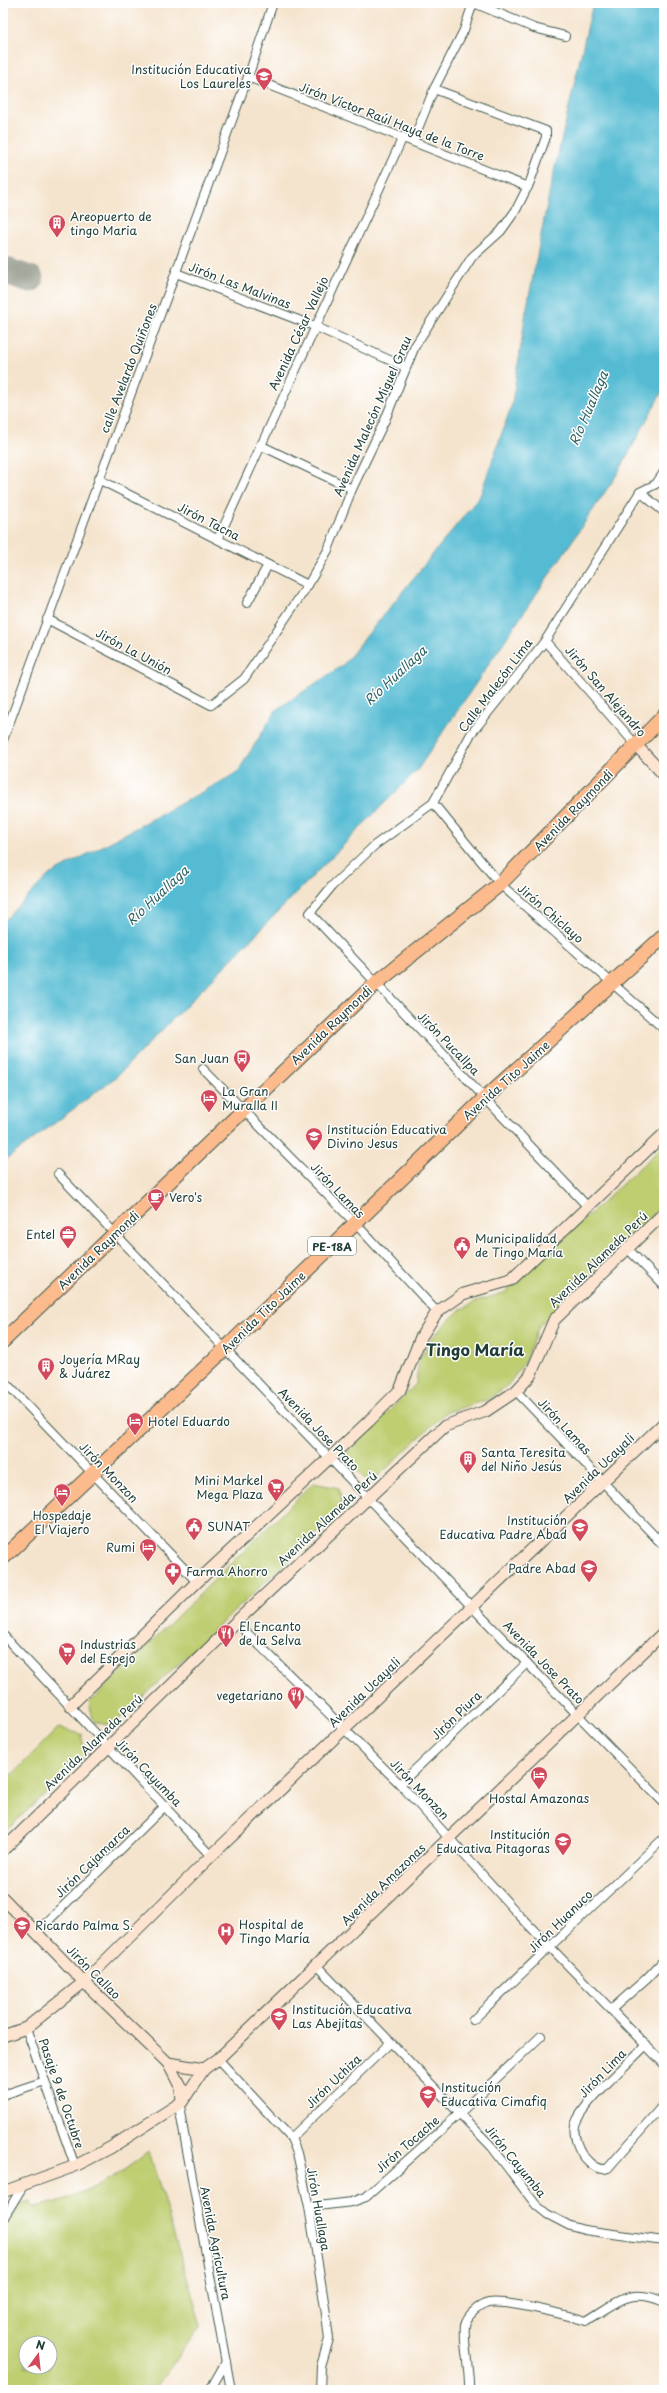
<svg xmlns="http://www.w3.org/2000/svg" width="667" height="2393" viewBox="0 0 667 2393" font-family="'Playpen Sans',sans-serif">
<rect width="100%" height="100%" fill="#fff"/>
<filter id="ink" filterUnits="userSpaceOnUse"><feTurbulence type="fractalNoise" baseFrequency=".025" numOctaves="2"/><feDisplacementMap in="SourceGraphic" scale="8" xChannelSelector="R" yChannelSelector="G"/><feConvolveMatrix kernelMatrix="1 2 1 2 8 2 1 2 1" color-interpolation-filters="sRGB"/></filter>
<filter id="wash" filterUnits="userSpaceOnUse"><feTurbulence type="fractalNoise" baseFrequency=".012" numOctaves="4" result="noise"/><feDisplacementMap in="SourceGraphic" scale="16" xChannelSelector="R" yChannelSelector="G"/><feGaussianBlur stdDeviation="0.9" result="paint"/><feColorMatrix in="noise" values="0 0 0 0 0 0 0 0 0 0 0 0 0 0 0 0 0 1.4 0 .05"/><feComposite in="paint" operator="in"/></filter>
<g filter="url(#wash)">
<rect width="100%" height="100%" fill="#f5e4cd"/>
<!-- green -->
<g fill="#bece71" stroke="#6e8652" fill-rule="evenodd">
<polygon points="664,1145 664,1204 539,1326 524,1363 508,1385 489,1399 445,1413 370,1484 343,1457 416,1384 419,1359 433,1337 446,1323 460,1310 475,1302 506,1292"/>
<polygon points="313,1483 339,1488 343,1509 112,1726 94,1722 89,1703"/>
<polygon points="58,1728 81,1734 86,1756 3,1833 3,1784"/>
<path d="M149,2151l52,174 -47,65h-151v-161l18,-25 10,-3 2,6c42,-6 84,-29 116,-56zM26,2343h24v24h-24z"/>
</g>
<!-- water -->
<polygon fill="#55bbd3" stroke="#3a7c84" points="593,3 664,3 664,388 618,473 418,769 116,1077 3,1162 3,922 49,875 237,773 276,710 343,665 480,496 512,404 526,312 550,189"/>
<g fill="none" stroke-linecap="round" stroke-linejoin="round">
<!-- taxiway -->
<polyline stroke="#8a9080" stroke-width="27" points="3,270 30,279"/>
</g>
</g>
<g filter="url(#ink)">
<g fill="none" stroke-linecap="round" stroke-linejoin="round">
<!-- street casing -->
<g stroke="#3f564b" stroke-width="10">
<g id="street">
<polyline points="474,3 534,28 565,36"/>
<polyline points="248,77 528,187"/>
<polyline points="413,141 434,89 464,30 473,3"/>
<polyline points="176,273 314,326 405,367"/>
<polyline points="260,445 352,489"/>
<polyline points="98,479 308,585"/>
<polyline points="640,492 664,512"/>
<polyline points="218,539 403,137"/>
<polyline points="247,603 268,565"/>
<polyline points="47,619 211,705 244,679 308,585 328,550 352,489 385,420 415,346 472,257 501,231 516,210 530,182 546,137 546,131 434,89"/>
<polyline points="545,641 636,745"/>
<polyline points="3,740 248,77 273,3"/>
<polyline points="433,803 500,884 664,1029"/>
<polyline points="203,1069 355,1223 437,1312"/>
<polyline points="58,1174 472,1607 664,1803"/>
<polyline points="588,1207 310,913 332,886 375,845 433,803 471,734 545,641 640,492 656,484 664,472"/>
<polyline points="627,1248 664,1286"/>
<polyline points="3,1380 197,1582"/>
<polyline points="516,1391 664,1546"/>
<polyline points="657,1539 664,1532"/>
<polyline points="236,1622 400,1784 518,1914 664,2064"/>
<polyline points="3,1635 211,1856"/>
<polyline points="400,1784 527,1663"/>
<polyline points="37,1932 165,1806"/>
<polyline points="317,1966 492,2147 536,2205 547,2214 570,2226 584,2230 664,2241"/>
<polyline points="612,2009 647,1978 664,1960"/>
<polyline points="473,2020 664,1838"/>
<polyline points="26,2028 75,2166"/>
<path d="M646,2045c-17,18 -59,54 -69,75 -7,13 2,33 12,42 5,5 11,9 19,6l56,-64"/>
<polyline points="218,2059 291,2138 297,2153 309,2207 326,2314 329,2339 321,2366 320,2390"/>
<polyline points="3,2095 45,2081"/>
<polyline points="182,2102 180,2112 231,2390"/>
<polyline points="291,2138 391,2042"/>
<polyline points="309,2207 352,2202 366,2197 460,2113 541,2036"/>
<polyline points="3,2219 23,2186"/>
<polyline points="210,2390 226,2362"/>
<path d="M469,2390c1,-21 -6,-44 -4,-65 2,-10 14,-20 24,-22 18,-3 78,12 97,18 30,-17 42,-35 78,-19"/>
</g>
</g>
<!-- secondary casing -->
<g stroke="#3f564b" stroke-width="13">
<g id="secondary">
<polyline points="636,745 664,775"/>
<polyline points="70,1706 197,1582 369,1421 400,1390 421,1337 437,1312 463,1294 511,1280 664,1134"/>
<polyline points="3,1850 236,1622 445,1426 486,1411 516,1391 530,1376 554,1320 664,1213"/>
<polyline points="3,1898 84,1982 168,2063 204,2069"/>
<polyline points="3,2036 26,2028 84,1982 211,1856 664,1423"/>
<polyline points="168,2063 181,2088 182,2102"/>
<polyline points="3,2192 75,2166 110,2148 182,2102 204,2069 218,2059 664,1632"/>
</g>
</g>
<!-- highway casing -->
<g stroke="#3f564b" stroke-width="16">
<g id="highway">
<polyline points="3,1341 375,984 500,884 664,716"/>
<polyline points="3,1558 225,1349 485,1098 664,936"/>
</g>
</g>
<!-- street -->
<use href="#street" stroke="#fff" stroke-width="8"/>
<!-- secondary -->
<use href="#secondary" stroke="#fde4d1" stroke-width="11"/>
<!-- highway -->
<use href="#highway" stroke="#fbbb8d" stroke-width="14"/>
</g>
</g>
<!-- icons -->
<defs>
<g id="school-pin" transform="scale(0.9)"><path d="M0 17L-7.5 6A9.5 9.5 0 1 1 7.5 6Z" fill="#d1495b" stroke="#fff"/><path d="M0-5L7-2L0 1L-7-2ZM-4 1L0 2.5L4 1V4Q0 6-4 4Z" fill="#fff"/></g>
<g id="building-pin" transform="scale(0.9)"><path d="M0 17L-7.5 6A9.5 9.5 0 1 1 7.5 6Z" fill="#d1495b" stroke="#fff"/><path d="M-4-6H4V6H1V3H-1V6H-4ZM-2.5-4.3h1.7v1.8h-1.7ZM.8-4.3h1.7v1.8H.8ZM-2.5-1h1.7V.8h-1.7ZM.8-1h1.7V.8H.8Z" fill="#fff"/></g>
<g id="bus-pin" transform="scale(0.9)"><path d="M0 17L-7.5 6A9.5 9.5 0 1 1 7.5 6Z" fill="#d1495b" stroke="#fff"/><path d="M-5-6H5V4H4V6H2V4H-2V6H-4V4H-5ZM-3.5-4V0h7V-4ZM-3.5 1.2v1.5H-2V1.2ZM2 1.2v1.5H3.5V1.2Z" fill="#fff"/></g>
<g id="hotel-pin" transform="scale(0.9)"><path d="M0 17L-7.5 6A9.5 9.5 0 1 1 7.5 6Z" fill="#d1495b" stroke="#fff"/><path d="M-6-4.5h1.5V1H6V5H4.5V3h-9V5H-6ZM-4 0a1.8 1.8 0 1 1 3.6 0ZM.5 0V-2.5h3Q6-2.5 6 0Z" fill="#fff"/></g>
<g id="cafe-pin" transform="scale(0.9)"><path d="M0 17L-7.5 6A9.5 9.5 0 1 1 7.5 6Z" fill="#d1495b" stroke="#fff"/><path d="M-5.5-4.5H6V0H3Q3 3.5 0 3.5H-2.5Q-5.5 3.5-5.5 0ZM3-3.2v2h1.7v-2ZM-6 4.5H4V6H-6Z" fill="#fff"/></g>
<g id="office-pin" transform="scale(0.9)"><path d="M0 17L-7.5 6A9.5 9.5 0 1 1 7.5 6Z" fill="#d1495b" stroke="#fff"/><path d="M-6-3h4V-5.5h4V-3h4V5H-6ZM-1-4.5V-3h2v-1.5ZM-6 0V1H6V0Z" fill="#fff"/></g>
<g id="civic-pin" transform="scale(0.9)"><path d="M0 17L-7.5 6A9.5 9.5 0 1 1 7.5 6Z" fill="#d1495b" stroke="#fff"/><path d="M-.6-6.5H3V-4.5H.6V-3L4-1V1h2V6H-6V1h2V-1L-.6-3ZM-1.2 2.5V6h2.4V2.5Z" fill="#fff"/></g>
<g id="supermarket-pin" transform="scale(0.9)"><path d="M0 17L-7.5 6A9.5 9.5 0 1 1 7.5 6Z" fill="#d1495b" stroke="#fff"/><path d="M-6-5.5h2.5l.6 2H6L4.5 2H-2.5L-4.4-4H-6ZM-1.5 3.2a1.3 1.3 0 1 0 .1 0ZM3 3.2a1.3 1.3 0 1 0 .1 0Z" fill="#fff"/></g>
<g id="pharmacy-pin" transform="scale(0.9)"><path d="M0 17L-7.5 6A9.5 9.5 0 1 1 7.5 6Z" fill="#d1495b" stroke="#fff"/><path d="M-2-6h4v4h4v4h-4v4h-4v-4h-4v-4h4Z" fill="#fff"/></g>
<g id="restaurant-pin" transform="scale(0.9)"><path d="M0 17L-7.5 6A9.5 9.5 0 1 1 7.5 6Z" fill="#d1495b" stroke="#fff"/><path d="M-5-6h1v4h1v-4h1v4h1v-4h1v5L-1.5 .5V6h-2V.5L-5-1ZM5-6V6H3V1.5H1.5Q1.5-4 5-6Z" fill="#fff"/></g>
<g id="hospital-pin" transform="scale(0.9)"><path d="M0 17L-7.5 6A9.5 9.5 0 1 1 7.5 6Z" fill="#d1495b" stroke="#fff"/><path d="M-5-5h3v3.5h4V-5h3V5h-3V1.5h-4V5h-3Z" fill="#fff"/></g>
</defs>
<g fill-rule="evenodd">
<use href="#school-pin" x="264" y="76"/>
<use href="#building-pin" x="57" y="223"/>
<use href="#bus-pin" x="242" y="1058"/>
<use href="#hotel-pin" x="209" y="1098"/>
<use href="#school-pin" x="314" y="1136"/>
<use href="#cafe-pin" x="156" y="1197"/>
<use href="#office-pin" x="68" y="1234"/>
<use href="#civic-pin" x="462" y="1245"/>
<use href="#building-pin" x="46" y="1366"/>
<use href="#hotel-pin" x="135" y="1421"/>
<use href="#building-pin" x="468" y="1459"/>
<use href="#supermarket-pin" x="276" y="1487"/>
<use href="#hotel-pin" x="62" y="1492"/>
<use href="#civic-pin" x="194" y="1526"/>
<use href="#school-pin" x="580" y="1527"/>
<use href="#hotel-pin" x="148" y="1547"/>
<use href="#school-pin" x="589" y="1568"/>
<use href="#pharmacy-pin" x="173" y="1571"/>
<use href="#restaurant-pin" x="226" y="1633"/>
<use href="#supermarket-pin" x="67" y="1651"/>
<use href="#restaurant-pin" x="296" y="1695"/>
<use href="#hotel-pin" x="539" y="1775"/>
<use href="#school-pin" x="563" y="1841"/>
<use href="#school-pin" x="22" y="1925"/>
<use href="#hospital-pin" x="226" y="1931"/>
<use href="#school-pin" x="279" y="2016"/>
<use href="#school-pin" x="428" y="2094"/>
</g>
<g text-anchor="middle" dominant-baseline="central" stroke-width="3" stroke-linejoin="round" paint-order="stroke">
<!-- shield labels -->
<rect fill="#fff" stroke="#627771" stroke-width="1" x="308" y="1237" width="48" height="18" rx="3"/>
<g font-size="11" font-weight="bold" fill="#1f3d34">
<text x="332" y="1246">PE-18A</text>
</g>
<!-- poi labels -->
<g font-size="12" fill="#1f3d34" stroke="#fff" text-anchor="start">
<text x="251" y="69" text-anchor="end">Institución Educativa<tspan x="251" dy="14">Los Laureles</tspan></text>
<text x="70" y="216">Areopuerto de<tspan x="70" dy="14">tingo Maria</tspan></text>
<text x="229" y="1058" text-anchor="end">San Juan</text>
<text x="222" y="1091">La Gran<tspan x="222" dy="14">Muralla II</tspan></text>
<text x="327" y="1129">Institución Educativa<tspan x="327" dy="14">Divino Jesus</tspan></text>
<text x="169" y="1197">Vero's</text>
<text x="55" y="1234" text-anchor="end">Entel</text>
<text x="475" y="1238">Municipalidad<tspan x="475" dy="14">de Tingo María</tspan></text>
<text x="59" y="1359">Joyería MRay<tspan x="59" dy="14">&amp; Juárez</tspan></text>
<text x="148" y="1421">Hotel Eduardo</text>
<text x="481" y="1452">Santa Teresita<tspan x="481" dy="14">del Niño Jesús</tspan></text>
<text x="263" y="1480" text-anchor="end">Mini Markel<tspan x="263" dy="14">Mega Plaza</tspan></text>
<text x="62" y="1515" text-anchor="middle">Hospedaje<tspan x="62" dy="14">El Viajero</tspan></text>
<text x="567" y="1520" text-anchor="end">Institución<tspan x="567" dy="14">Educativa Padre Abad</tspan></text>
<text x="207" y="1526">SUNAT</text>
<text x="135" y="1547" text-anchor="end">Rumi</text>
<text x="576" y="1568" text-anchor="end">Padre Abad</text>
<text x="186" y="1571">Farma Ahorro</text>
<text x="239" y="1626">El Encanto<tspan x="239" dy="14">de la Selva</tspan></text>
<text x="80" y="1644">Industrias<tspan x="80" dy="14">del Espejo</tspan></text>
<text x="283" y="1695" text-anchor="end">vegetariano</text>
<text x="539" y="1798" text-anchor="middle">Hostal Amazonas</text>
<text x="550" y="1834" text-anchor="end">Institución<tspan x="550" dy="14">Educativa Pitagoras</tspan></text>
<text x="239" y="1924">Hospital de<tspan x="239" dy="14">Tingo María</tspan></text>
<text x="35" y="1925">Ricardo Palma S.</text>
<text x="292" y="2009">Institución Educativa<tspan x="292" dy="14">Las Abejitas</tspan></text>
<text x="441" y="2087">Institución<tspan x="441" dy="14">Educativa Cimafiq</tspan></text>
</g>
<!-- street labels -->
<g font-size="12" fill="#1f3d34" stroke="#fff">
<text transform="translate(392 121) rotate(21)">Jirón Víctor Raúl Haya de la Torre</text>
<text transform="translate(240 285) rotate(21)">Jirón Las Malvinas</text>
<text transform="translate(298 333) rotate(-65)">Avenida César Vallejo</text>
<text transform="translate(128 368) rotate(-69)">calle Avelardo Quiñones</text>
<text transform="translate(372 416) rotate(-66)">Avenida Malecón Miguel Grau</text>
<text transform="translate(209 521) rotate(27)">Jirón Tacna</text>
<text transform="translate(134 651) rotate(28)">Jirón La Unión</text>
<text transform="translate(495 685) rotate(-53)">Calle Malecón Lima</text>
<text transform="translate(606 691) rotate(49)">Jirón San Alejandro</text>
<text transform="translate(573 810) rotate(-46)">Avenida Raymondi</text>
<text transform="translate(551 913) rotate(41)">Jirón Chiclayo</text>
<text transform="translate(331 1025) rotate(-44)">Avenida Raymondi</text>
<text transform="translate(449 1043) rotate(46)">Jirón Pucallpa</text>
<text transform="translate(506 1080) rotate(-42)">Avenida Tito Jaime</text>
<text transform="translate(338 1190) rotate(46)">Jirón Lamas</text>
<text transform="translate(98 1250) rotate(-44)">Avenida Raymondi</text>
<text transform="translate(598 1259) rotate(-44)">Avenida Alameda Perú</text>
<text transform="translate(263 1312) rotate(-44)">Avenida Tito Jaime</text>
<text transform="translate(565 1426) rotate(47)">Jirón Lamas</text>
<text transform="translate(319 1429) rotate(46)">Avenida Jose Prato</text>
<text transform="translate(598 1468) rotate(-44)">Avenida Ucayali</text>
<text transform="translate(109 1472) rotate(46)">Jirón Monzon</text>
<text transform="translate(327 1518) rotate(-43)">Avenida Alameda Perú</text>
<text transform="translate(544 1662) rotate(46)">Avenida Jose Prato</text>
<text transform="translate(364 1692) rotate(-44)">Avenida Ucayali</text>
<text transform="translate(456 1715) rotate(-44)">Jirón Piura</text>
<text transform="translate(93 1742) rotate(-44)">Avenida Alameda Perú</text>
<text transform="translate(149 1772) rotate(46)">Jirón Cayumba</text>
<text transform="translate(420 1789) rotate(46)">Jirón Monzon</text>
<text transform="translate(92 1861) rotate(-44)">Jirón Cajamarca</text>
<text transform="translate(383 1884) rotate(-44)">Avenida Amazonas</text>
<text transform="translate(560 1921) rotate(-44)">Jirón Huanuco</text>
<text transform="translate(94 1972) rotate(45)">Jirón Callao</text>
<text transform="translate(602 2073) rotate(-46)">Jirón Lima</text>
<text transform="translate(333 2081) rotate(-44)">Jirón Uchiza</text>
<text transform="translate(62 2093) rotate(71)">Pasaje 9 de Octubre</text>
<text transform="translate(407 2144) rotate(-41)">Jirón Tocache</text>
<text transform="translate(516 2161) rotate(51)">Jirón Cayumba</text>
<text transform="translate(319 2209) rotate(80)">Jirón Huallaga</text>
<text transform="translate(216 2243) rotate(79)">Avenida Agricultura</text>
</g>
<!-- water labels -->
<g font-size="13" font-style="italic" fill="#2f6364" stroke="#fff">
<text transform="translate(588 408) rotate(-67)">Río Huallaga</text>
<text transform="translate(395 675) rotate(-43)">Río Huallaga</text>
<text transform="translate(157 895) rotate(-43)">Río Huallaga</text>
</g>
<!-- district labels -->
<g font-size="16" font-weight="bold" fill="#1f3d34" stroke="#fff">
<text x="475" y="1349">Tingo María</text>
</g>
</g>
<!-- margin -->
<rect width="667" height="2393" fill="none" stroke="#fff" stroke-width="16"/>
<!-- north arrow -->
<g transform="translate(38 2355) rotate(15)"><circle r="19" fill="#ffffff" stroke="#a5b1ae"/>
<path d="M0-3L7 15L0 10L-7 15Z" fill="#d1495b"/>
<text y="-6" font-size="11" font-weight="bold" text-anchor="middle" fill="#1f3d34">N</text>
</g>
</svg>
